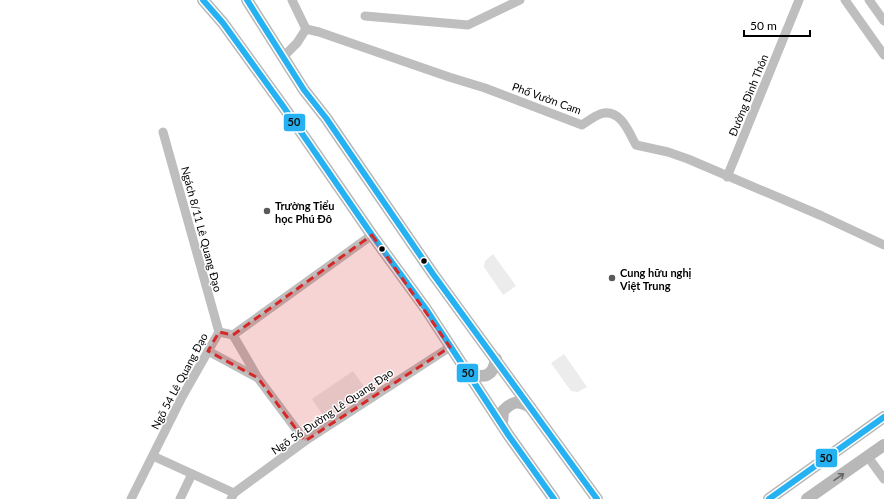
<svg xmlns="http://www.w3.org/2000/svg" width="884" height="499" viewBox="0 0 884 499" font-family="Lato,sans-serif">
<rect width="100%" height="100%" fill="#fff"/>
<!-- green -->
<g fill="#ececec">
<polygon points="493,254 516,286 503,295 484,267 485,261"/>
<polygon points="564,354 587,387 578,392 571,391 551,363"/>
<polygon points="353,371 367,391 326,420 312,399"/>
</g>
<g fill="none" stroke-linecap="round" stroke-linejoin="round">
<!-- canal -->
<polyline stroke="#bfbfbf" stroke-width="9" points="365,16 468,25 520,0"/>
<!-- street -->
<g stroke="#bebebe" stroke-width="9">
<polyline points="292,0 306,29"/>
<polyline points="845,0 884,55"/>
<polyline points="869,0 884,21"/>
<path d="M306,29l13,3 130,45 36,11 97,37c6,-4 15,-11 22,-12 18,-2 25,20 32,32l32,7 20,7 134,57 62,29"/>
<polyline points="283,57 297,43 306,29"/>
<polyline points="163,132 219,332"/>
<polyline points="727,177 799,0"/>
<polyline points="219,332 233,335 372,235"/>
<polyline points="233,335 258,378 305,441"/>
<polyline points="208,351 258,378"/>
<polyline points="153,456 234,493"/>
<polyline points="868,457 884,479"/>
<polyline points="131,499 182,397 219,332"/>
<polyline points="180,499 192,474"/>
<polyline points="231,499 234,493 305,441 450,347"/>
</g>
<!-- secondary -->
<g stroke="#b8b8b8" stroke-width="12">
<polyline points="203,0 223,23 283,106 372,235 426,309 509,436 554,499"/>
<polyline points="247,0 304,90 326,118 433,274 597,499"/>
<path d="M469,374c16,4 24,3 27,-15"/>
<path d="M502,424l1,-13c10,-10 15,-11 27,-4"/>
<polyline points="769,499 884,417"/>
<polyline points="807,499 884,445"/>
</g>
<!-- bus-1 casing -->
<g stroke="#fff" stroke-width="9">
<g id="bus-1">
<polyline points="203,0 223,23 283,106 372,235 426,309 509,436 554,499"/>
<polyline points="247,0 304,90 326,118 433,274 597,499"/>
<polyline points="769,499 884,417"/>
</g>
</g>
<!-- bus-1 -->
<use href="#bus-1" stroke="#25b1f2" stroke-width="6"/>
</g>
<!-- one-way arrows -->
<defs><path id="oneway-shaft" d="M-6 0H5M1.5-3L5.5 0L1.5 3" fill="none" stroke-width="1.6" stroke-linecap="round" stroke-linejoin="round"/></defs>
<use stroke="#656565" href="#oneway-shaft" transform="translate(839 477) rotate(-35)"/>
<!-- marked area -->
<path fill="#d62828" fill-opacity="0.2" stroke="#d62828" stroke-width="3" stroke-dasharray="8 5" stroke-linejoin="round" d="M372,235l78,112 -145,94 -47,-63 -50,-27 11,-19 14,3z"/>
<!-- markers -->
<g fill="#595959" stroke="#fff" stroke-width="1.5">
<circle cx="267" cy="211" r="4"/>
<circle cx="612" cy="278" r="4"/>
</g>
<g fill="#000" stroke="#fff" stroke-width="1.5">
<circle cx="382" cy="249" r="3.5"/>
<circle cx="424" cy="261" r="3.5"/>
</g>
<g text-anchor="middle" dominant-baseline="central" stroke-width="3" stroke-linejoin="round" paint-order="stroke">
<!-- street labels -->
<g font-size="11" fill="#000" stroke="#fff">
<text transform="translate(748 95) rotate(-68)">Đường Đình Thôn</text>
<text transform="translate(547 98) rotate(20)">Phố Vườn Cam</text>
<text transform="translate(202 229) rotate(75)">Ngách 8/11 Lê Quang Đạo</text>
<text transform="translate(179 381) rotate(-62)">Ngõ 54 Lê Quang Đạo</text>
<text transform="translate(332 411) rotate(-34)">Ngõ 56 Đường Lê Quang Đạo</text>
</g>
<!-- poi labels -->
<g font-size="11" font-weight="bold" fill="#000" stroke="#fff" text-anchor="start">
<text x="275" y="205">Trường Tiểu<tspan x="275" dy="13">học Phú Đô</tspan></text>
<text x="620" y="272">Cung hữu nghị<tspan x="620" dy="13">Việt Trung</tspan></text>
</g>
</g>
<g stroke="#fff" stroke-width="1.5">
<rect x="283" y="113" width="23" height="19" rx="4" fill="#25b1f2"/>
<rect x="456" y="363" width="23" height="20" rx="4" fill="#25b1f2"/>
<rect x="815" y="448" width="23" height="20" rx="4" fill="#25b1f2"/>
</g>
<g font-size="11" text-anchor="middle" font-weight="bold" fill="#111">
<text x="294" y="126">50</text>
<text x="468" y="377">50</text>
<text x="826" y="462">50</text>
</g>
<!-- scale -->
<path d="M744 30v6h66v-6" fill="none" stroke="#000000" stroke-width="2"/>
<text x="750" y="30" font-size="12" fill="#000000" stroke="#ffffff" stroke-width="3" paint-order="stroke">50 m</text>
</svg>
